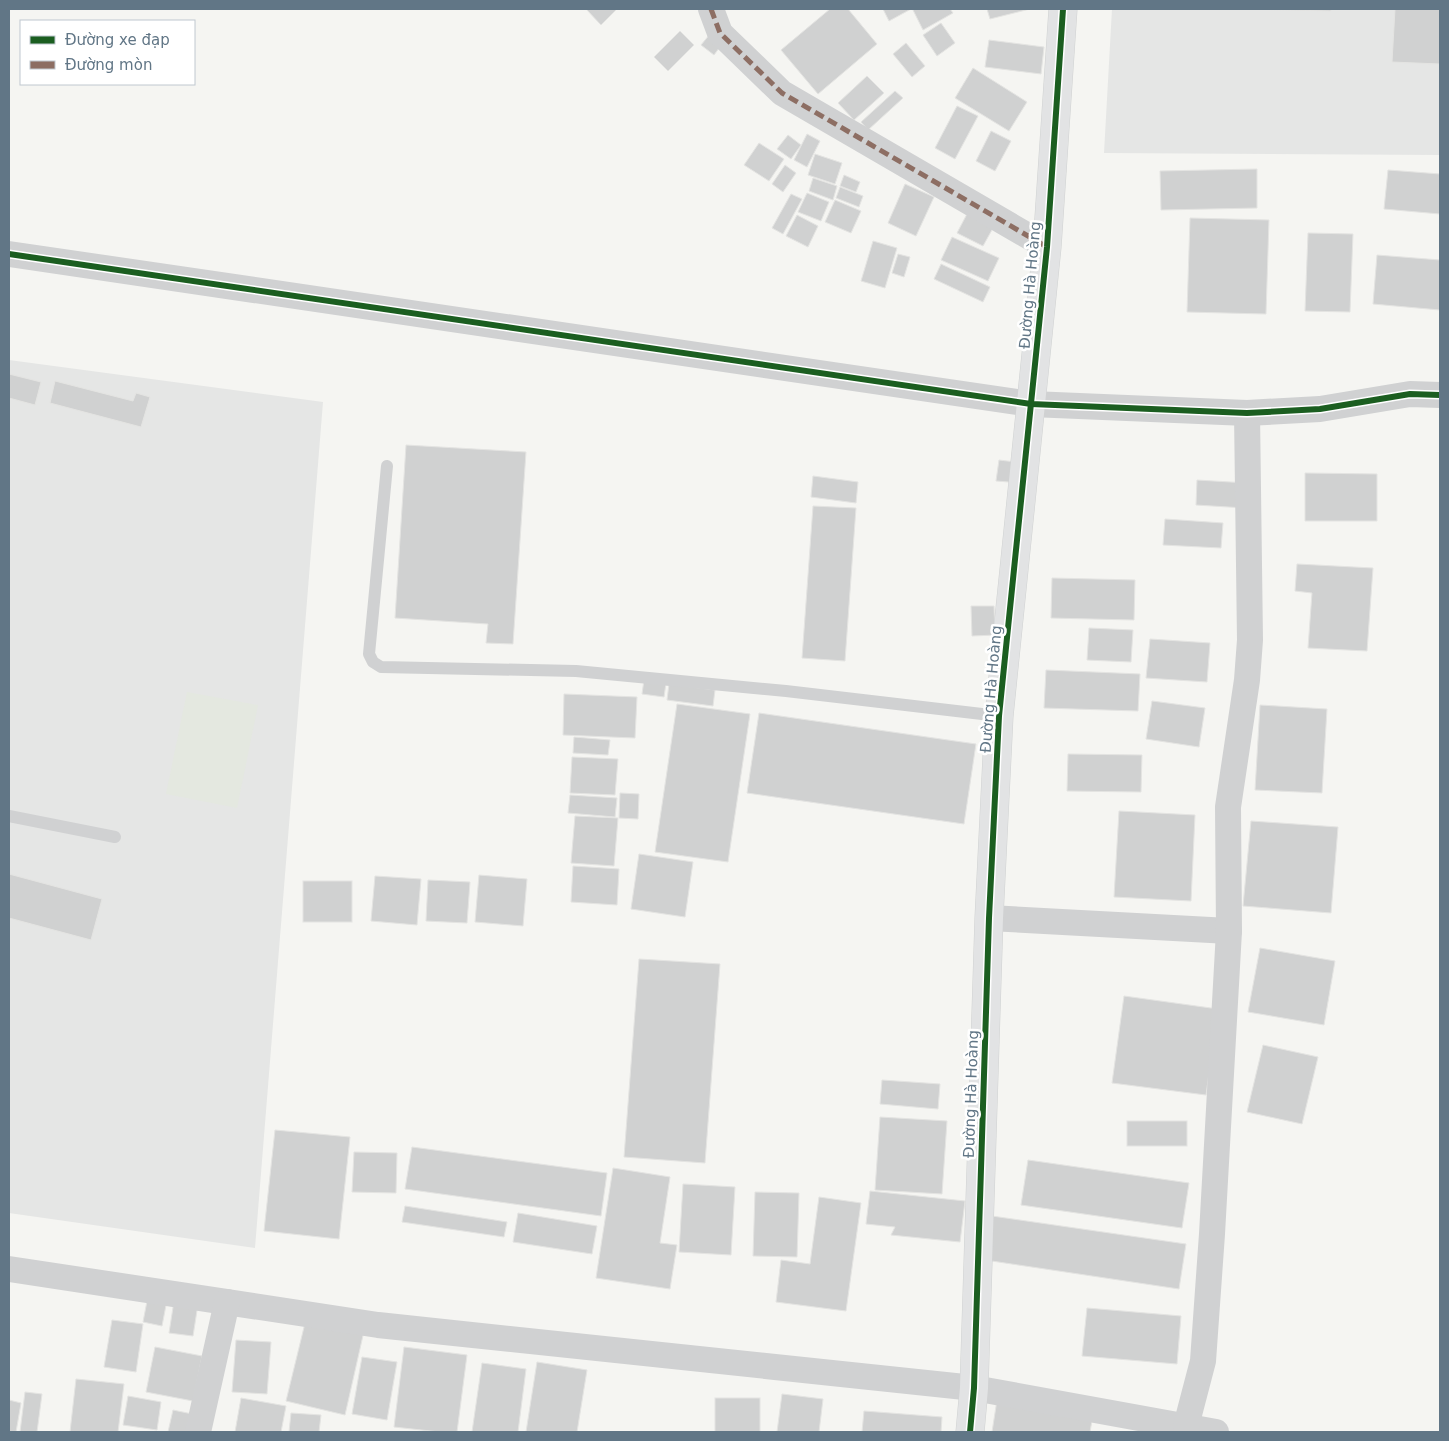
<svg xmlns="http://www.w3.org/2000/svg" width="1449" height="1441" viewBox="0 0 1449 1441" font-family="'DejaVu Sans',sans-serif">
<rect width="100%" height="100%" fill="#f5f5f2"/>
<!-- built -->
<g fill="#e5e6e5">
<polygon points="1112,9 1440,9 1440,155 1104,153"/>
<polygon points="9,360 323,402 255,1248 9,1213"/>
</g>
<!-- green -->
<polygon fill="#e4e8e0" points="187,692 258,705 237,808 166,794"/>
<!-- building -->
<g fill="#d0d1d1" stroke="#e4e4e2">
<polygon points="586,9 617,9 601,25"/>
<polygon points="830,9 848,9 877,44 818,94 781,50"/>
<polygon points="883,9 911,9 889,21"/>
<polygon points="915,9 950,9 953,13 923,30 913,10"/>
<polygon points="987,9 1030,9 990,19"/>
<polygon points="1247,9 1331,9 1331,11"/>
<polygon points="1395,9 1440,9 1440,64 1392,62"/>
<polygon points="941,23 955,43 937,56 923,35"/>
<polygon points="680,31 694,45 668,71 654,57"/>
<polygon points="710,34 722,44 714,55 701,45"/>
<polygon points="989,40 1044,47 1041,74 985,67"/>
<polygon points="906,43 925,66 912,77 893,54"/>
<polygon points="973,68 1027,102 1009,131 955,98"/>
<polygon points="867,76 884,93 854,120 838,103"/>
<polygon points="895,91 903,98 868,130 861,122"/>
<polygon points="957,106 978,116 955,159 935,148"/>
<polygon points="991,131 1011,141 995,171 976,161"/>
<polygon points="807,134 820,141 807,167 794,160"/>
<polygon points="788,135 801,145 791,159 777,149"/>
<polygon points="759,143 784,159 769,181 744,165"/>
<polygon points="815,154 842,163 835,184 808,175"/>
<polygon points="785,165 796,173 783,192 772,184"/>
<polygon points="1257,169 1257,208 1161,210 1160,171"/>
<polygon points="1388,170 1440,174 1440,214 1384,209"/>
<polygon points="844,175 860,182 856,192 840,186"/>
<polygon points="813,178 837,186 833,200 809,191"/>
<polygon points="905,184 934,197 916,236 888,223"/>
<polygon points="840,187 863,196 859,207 836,198"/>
<polygon points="807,193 829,202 821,221 798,212"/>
<polygon points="791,194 802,199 783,234 772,228"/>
<polygon points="835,200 861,211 851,233 825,222"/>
<polygon points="967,214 993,228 983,246 957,233"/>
<polygon points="797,215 818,226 808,247 786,236"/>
<polygon points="1190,218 1269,220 1266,314 1187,312"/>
<polygon points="1308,233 1353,234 1350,312 1305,311"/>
<polygon points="952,237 999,258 988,281 941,260"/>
<polygon points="873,241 897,248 885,288 861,281"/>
<polygon points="898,254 910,257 904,277 892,273"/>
<polygon points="1377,255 1440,260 1440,310 1373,304"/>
<polygon points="941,264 990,287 983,302 934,279"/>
<polygon points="9,374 41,382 35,405 9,398"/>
<polygon points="55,381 133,401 136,393 150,397 141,427 50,403"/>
<polygon points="406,445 526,452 513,644 486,643 488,624 395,618"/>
<polygon points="999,460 1024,463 1021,483 996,481"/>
<polygon points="1305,473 1377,474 1377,521 1305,521"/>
<polygon points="813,476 858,482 856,503 811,497"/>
<polygon points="1197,480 1247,483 1245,508 1196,505"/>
<polygon points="813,506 856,508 845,661 802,658"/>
<polygon points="1165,519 1223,523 1221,548 1163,545"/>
<polygon points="1297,564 1373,568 1367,651 1308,648 1312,593 1295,591"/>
<polygon points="1052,578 1135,580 1134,620 1051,618"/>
<polygon points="971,606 994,606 995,635 972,636"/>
<polygon points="1089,628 1133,630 1131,662 1087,660"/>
<polygon points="1150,639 1210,643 1207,682 1146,678"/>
<polygon points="1046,670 1140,674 1138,711 1044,708"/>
<polygon points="644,680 666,683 664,697 642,694"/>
<polygon points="669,684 715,690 713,706 667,700"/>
<polygon points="564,694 637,697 635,738 563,735"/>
<polygon points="1152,701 1205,708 1199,747 1146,739"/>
<polygon points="677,704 750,714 728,862 655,852"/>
<polygon points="1260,705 1327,709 1322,793 1255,790"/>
<polygon points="759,713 976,744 964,824 747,793"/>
<polygon points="574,737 610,740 608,755 573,753"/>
<polygon points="1068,754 1142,755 1141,792 1067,791"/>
<polygon points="572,757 618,759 615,795 570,793"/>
<polygon points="620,793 639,794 638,819 619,818"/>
<polygon points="570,795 617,798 615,817 568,813"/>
<polygon points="1119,811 1195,815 1191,901 1114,897"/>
<polygon points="575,816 618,818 614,866 571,863"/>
<polygon points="1251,821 1338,827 1331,913 1243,906"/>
<polygon points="639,854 693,862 685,917 631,909"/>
<polygon points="573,866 619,869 617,905 571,902"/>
<polygon points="9,874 102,899 91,940 9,918"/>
<polygon points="479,875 527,879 523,926 475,922"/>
<polygon points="375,876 421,879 417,925 371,921"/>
<polygon points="428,880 470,882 467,923 426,921"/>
<rect x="303" y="881" width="49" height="41"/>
<polygon points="1260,948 1335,961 1324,1025 1248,1012"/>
<polygon points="639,959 720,964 705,1163 624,1157"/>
<polygon points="1124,996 1218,1009 1206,1095 1112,1083"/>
<polygon points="1263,1045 1318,1057 1302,1124 1247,1112"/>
<polygon points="882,1080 940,1084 938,1109 880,1104"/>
<polygon points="880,1117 947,1121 942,1194 875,1190"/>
<rect x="1127" y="1121" width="60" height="25"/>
<polygon points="275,1130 350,1137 339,1239 264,1231"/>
<polygon points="412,1147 607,1173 601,1216 405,1189"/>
<polygon points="354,1152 397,1153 396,1193 352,1192"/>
<polygon points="1028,1160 1189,1183 1182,1228 1021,1205"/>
<polygon points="613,1168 670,1177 660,1243 677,1245 670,1289 596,1278"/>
<polygon points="683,1184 735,1187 731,1255 679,1252"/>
<polygon points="870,1191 965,1201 960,1242 891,1235 895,1227 866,1224"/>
<polygon points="755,1192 799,1193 797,1257 753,1256"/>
<polygon points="819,1197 861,1203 846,1311 776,1302 781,1260 810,1264"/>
<polygon points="405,1206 507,1222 504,1237 402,1222"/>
<polygon points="518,1213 597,1226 592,1254 513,1242"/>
<polygon points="992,1216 1186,1244 1179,1289 985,1260"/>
<polygon points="148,1296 167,1300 162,1326 143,1322"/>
<polygon points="174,1301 198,1304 193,1336 169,1333"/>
<polygon points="1087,1308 1181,1316 1177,1364 1082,1356"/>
<polygon points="306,1319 364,1331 345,1415 286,1401"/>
<polygon points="112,1320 143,1324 136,1372 104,1367"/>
<polygon points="236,1340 271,1342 267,1394 232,1392"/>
<polygon points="155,1347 202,1356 193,1401 146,1392"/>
<polygon points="404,1347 467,1355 457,1432 440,1432 394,1427"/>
<polygon points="362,1357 397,1362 387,1420 352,1414"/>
<polygon points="537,1362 587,1370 577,1432 526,1432"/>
<polygon points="482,1363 526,1369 518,1432 472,1432"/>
<polygon points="76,1379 124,1384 118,1432 70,1432"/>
<polygon points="25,1392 42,1394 37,1432 20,1432"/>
<polygon points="782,1394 823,1399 819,1432 777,1432"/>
<polygon points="128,1396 161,1402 157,1430 123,1425"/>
<polygon points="241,1398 286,1406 281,1432 235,1432"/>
<rect x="715" y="1398" width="45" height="34"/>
<polygon points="9,1400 21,1403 16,1432 9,1432"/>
<polygon points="997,1400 1093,1415 1090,1432 992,1432"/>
<polygon points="173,1410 197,1415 194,1432 168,1432"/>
<polygon points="864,1411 942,1417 941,1432 862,1432"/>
<polygon points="291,1413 321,1415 319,1432 289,1432"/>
</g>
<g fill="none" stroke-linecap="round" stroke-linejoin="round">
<!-- secondary casing -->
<g stroke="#d0d2d2" stroke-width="29">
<polyline id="secondary" points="970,1432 974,1388 989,918 999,716 1047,247 1063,9"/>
</g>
<!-- lane -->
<g stroke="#d0d1d2" stroke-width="12">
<polyline points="387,466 369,654 373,662 381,667 576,671 786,691 999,716"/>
<polyline points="9,816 115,837"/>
</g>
<!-- street -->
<g stroke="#d0d1d2" stroke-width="26">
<polyline points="711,9 720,33 782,93 1047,247"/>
<polyline points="9,254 1031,404 1247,413 1320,409 1410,394 1440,395"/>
<polyline points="989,918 1229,931"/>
<polyline points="9,1269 378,1325 974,1388 1216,1432"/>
<polyline points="1186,1426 1203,1361 1212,1234 1229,931 1228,807 1247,680 1250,640 1247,413"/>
<polyline points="198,1432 227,1302"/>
</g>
<!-- secondary -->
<use href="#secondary" stroke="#e2e3e4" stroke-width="28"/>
<!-- quiet -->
<polyline stroke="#8d6e63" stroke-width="5" stroke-dasharray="10 5" stroke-linecap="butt" points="711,9 720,33 782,93 1047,247"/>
<!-- cycleway casing -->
<g stroke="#fff" stroke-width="9">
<g id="cycleway">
<polyline points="9,254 1031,404 1247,413 1320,409 1410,394 1440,395"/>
<polyline points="970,1432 974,1388 989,918 999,716 1047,247 1063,9"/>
</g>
</g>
<!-- cycleway -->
<use href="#cycleway" stroke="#1b5e20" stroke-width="6"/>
</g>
<g text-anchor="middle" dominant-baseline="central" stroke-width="5" stroke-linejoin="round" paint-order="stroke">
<!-- street labels -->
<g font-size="15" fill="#617686" stroke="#fff">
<text transform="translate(1030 285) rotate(-85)">Đường Hà Hoàng</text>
<text transform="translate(991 689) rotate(-85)">Đường Hà Hoàng</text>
<text transform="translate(971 1094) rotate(-88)">Đường Hà Hoàng</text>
</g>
</g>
<!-- border -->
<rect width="1449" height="1441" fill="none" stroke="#617686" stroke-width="20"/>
<!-- legend -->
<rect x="20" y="20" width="175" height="65" fill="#ffffff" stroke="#c0c8cf"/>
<rect x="30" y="36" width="25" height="8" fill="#1b5e20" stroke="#c0c8cf"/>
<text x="65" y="45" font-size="15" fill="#617686">Đường xe đạp</text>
<rect x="30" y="61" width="25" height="8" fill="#8d6e63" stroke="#c0c8cf"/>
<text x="65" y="70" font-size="15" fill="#617686">Đường mòn</text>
</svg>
